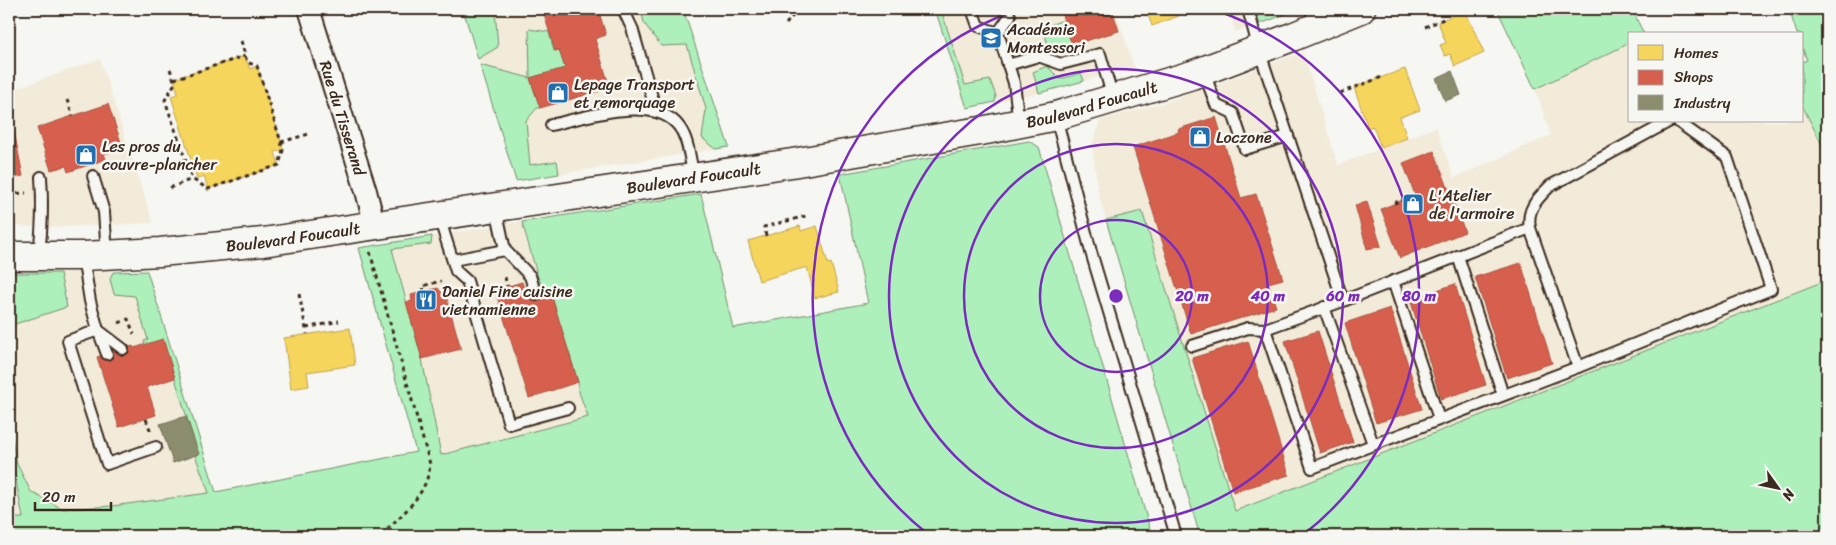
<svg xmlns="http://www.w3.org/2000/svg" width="1836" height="545" viewBox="0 0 1836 545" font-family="Sriracha,sans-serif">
<rect width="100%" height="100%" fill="#f6f6f2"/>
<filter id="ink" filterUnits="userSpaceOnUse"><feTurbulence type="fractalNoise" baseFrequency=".02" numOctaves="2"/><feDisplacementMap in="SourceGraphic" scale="10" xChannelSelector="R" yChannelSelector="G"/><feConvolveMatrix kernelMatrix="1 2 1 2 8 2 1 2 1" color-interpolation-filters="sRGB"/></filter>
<g filter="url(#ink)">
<!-- built -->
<g fill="#f2ebd9">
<polygon points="463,9 683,9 729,147 516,181"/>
<polygon points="935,9 1115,9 1134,67 1039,93 967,108"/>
<polygon points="1228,9 1300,9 1236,32"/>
<polygon points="1630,43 1630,121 1802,121 1802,105 1827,155 1827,280 1235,512 1142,211 1106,220 1098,192 1094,162 1093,142 1100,120 1163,103 1303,52 1338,165 1436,127 1454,178 1551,135 1535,89"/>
<polygon points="100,59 153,223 58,227 9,226 9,91"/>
<polygon points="536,219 592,417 441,455 359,248"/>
<polygon points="147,271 216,492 9,536 9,273"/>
</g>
<!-- green -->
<g fill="#adf0bb" stroke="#748d6c">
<polygon points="463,9 494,9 495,10 498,47 478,59"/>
<polygon points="641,9 683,9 729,147 716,149 702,138 706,109 687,45 661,46 644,23"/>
<polygon points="935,9 941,9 965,85 990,80 996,96 995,102 967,108"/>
<polygon points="1255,9 1261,11 1266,17 1269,16 1270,9 1299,9 1260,24"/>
<polygon points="1497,9 1632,9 1644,34 1630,34 1630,43 1535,89"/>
<polygon points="1789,9 1827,9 1827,155 1802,105 1802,62 1807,60 1802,47 1802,34 1797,34"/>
<path d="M1064,20l8,25c-7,8 -12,9 -22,8l-7,-26z"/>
<polygon points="529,29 549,32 554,51 559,50 565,68 530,78 540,108 537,108 526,121 530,165 557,161 559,174 516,181 480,65 530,78"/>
<polygon points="1047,66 1060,79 1081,73 1084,81 1039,93 1033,72"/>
<polygon points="1029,141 1039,147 1152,536 9,536 9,518 23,518 9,444 9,425 17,464 31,492 63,509 112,506 209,493 195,455 198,454 163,339 145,345 144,341 148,340 135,296 114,294 110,279 113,272 147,271 216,492 416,452 359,248 432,236 431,244 392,249 422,359 441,455 588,417 579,392 578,382 550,291 544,293 537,274 522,222 701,194 733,328 868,303 840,174"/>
<polygon points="1142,211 1235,511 1827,280 1827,536 1200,536 1106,220"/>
<polygon points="9,273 60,273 67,307 9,326"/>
</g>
<!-- homes -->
<g fill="#f6d55c" stroke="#bea249">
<polygon points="1146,9 1186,9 1177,12 1179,16 1152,26"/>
<polygon points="1465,10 1484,53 1455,66 1450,54 1445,56 1440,45 1446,43 1438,22"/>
<polygon points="245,56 250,69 257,66 281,142 283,150 275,152 279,165 208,189 204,176 197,179 174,106 171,96 178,94 174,79"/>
<polygon points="1405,69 1420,110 1400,117 1407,138 1381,148 1373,126 1368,128 1354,87"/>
<polygon points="800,226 801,231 817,226 828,264 831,263 839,292 815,298 807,267 759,281 748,241"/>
<polygon points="350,328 355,365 307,372 309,386 291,389 284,338"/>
</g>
<!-- shops -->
<g fill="#d6604d" stroke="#a8503f">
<polygon points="560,9 598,9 606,35 595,39 610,88 540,108 530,78 565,68 559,50 555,51 544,14"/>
<polygon points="1060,9 1112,9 1119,31 1072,45"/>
<polygon points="108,104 123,148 104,154 106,159 68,172 66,166 51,170 37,128"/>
<polygon points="1216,117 1241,198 1256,194 1283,279 1268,283 1276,307 1191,334 1133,147 1179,132 1178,129"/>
<polygon points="14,131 23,176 9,179 9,132"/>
<polygon points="1434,151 1465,232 1400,258 1381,209 1415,195 1403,163"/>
<polygon points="1367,202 1381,246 1367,249 1355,205"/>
<polygon points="1521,263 1552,363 1507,378 1475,277"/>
<polygon points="522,282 527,298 550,291 578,382 529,398 495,290"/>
<polygon points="1455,284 1486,385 1441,399 1410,299"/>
<polygon points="438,288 442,293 445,292 461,349 422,359 406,302 412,301 411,295"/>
<polygon points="1390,308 1422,409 1376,423 1345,323"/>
<polygon points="1318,331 1353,442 1320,453 1285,341"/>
<polygon points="163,339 175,378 147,387 156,415 119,427 97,357 133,346 134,348"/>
<polygon points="1248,341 1289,475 1233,492 1192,358"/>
</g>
<!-- industry -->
<g fill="#8c8c6e" stroke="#746f56">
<polygon points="1452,71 1461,95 1445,101 1436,78"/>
<polygon points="186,416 199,454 173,463 160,424"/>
</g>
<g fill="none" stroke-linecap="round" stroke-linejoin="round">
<!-- lane casing -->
<g stroke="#3b2a1e" stroke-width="14">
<g id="lane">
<polyline points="623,9 632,28 656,111"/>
<polyline points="972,9 978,26 998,33"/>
<polyline points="1007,9 1010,16 998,33 1014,83 1019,123"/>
<polyline points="1311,9 1316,26"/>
<polyline points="1008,65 1035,57 1041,57 1061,64 1100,54 1113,98"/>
<polyline points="1204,72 1216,105 1233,113 1245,149 1288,136 1259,50 1248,9"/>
<polyline points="1056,117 1091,252 1176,536"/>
<path d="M551,125c34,-8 105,-32 129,3 9,13 10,33 14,49"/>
<polyline points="1288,136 1343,301"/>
<polyline points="93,176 104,212 107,254"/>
<polyline points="439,217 456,271 467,281 509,424 568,408"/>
<polygon points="1530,228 1578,367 1312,468 1265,329 1343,301"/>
<path d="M1530,228c-4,-19 8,-30 20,-42l120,-65"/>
<polyline points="505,250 530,276 536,295"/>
<path d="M39,255c3,-26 4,-51 2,-78"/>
<polyline points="1458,256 1503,395"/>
<polyline points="83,257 90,301 98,330 68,341 107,464 156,447"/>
<polyline points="453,260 505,250 496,208"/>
<polyline points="1393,281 1439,419"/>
<polyline points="1324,307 1373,444"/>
<polyline points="1192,346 1248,328 1265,329"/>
<polyline points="107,354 98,330 123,349"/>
<polyline points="1578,367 1771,289 1727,157 1677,121"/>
</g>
</g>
<!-- street casing -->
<g stroke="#3b2a1e" stroke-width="24">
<g id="street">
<path id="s1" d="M309,9l57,182 9,35"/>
</g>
</g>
<!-- secondary casing -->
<g stroke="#3b2a1e" stroke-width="31">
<g id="secondary">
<path id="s2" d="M9,256h74l77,-4 103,-10 529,-79 194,-33 70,-14 136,-41 100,-38 69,-28"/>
</g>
</g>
<!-- path -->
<g stroke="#3b2a1e" stroke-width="3" stroke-dasharray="4 4" stroke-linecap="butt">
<polyline points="786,24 797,11 796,9"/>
<polyline points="1425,27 1446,18"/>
<polyline points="170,69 175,83 165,100 192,179 208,189 279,165 283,150 281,142 257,66 247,62 241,41"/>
<polyline points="174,79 245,56"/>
<polyline points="1340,93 1382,77"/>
<polyline points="67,100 73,116"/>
<polyline points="281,142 309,134"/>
<polyline points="170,188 192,179"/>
<polyline points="9,194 26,193"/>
<polyline points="1394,203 1411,197"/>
<polyline points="766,236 764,227 806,216"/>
<path d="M370,252l60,212c-2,31 -29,51 -50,72"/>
<polyline points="505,277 507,286"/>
<polyline points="424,292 423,286 441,281"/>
<polyline points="299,294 307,334"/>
<polyline points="119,323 128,319 134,334"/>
<polyline points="306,328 339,321"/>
<polyline points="146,419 151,432"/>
</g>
<!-- lane -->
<use href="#lane" stroke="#f6f6f2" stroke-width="10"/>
<!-- street -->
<use href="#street" stroke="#f6f6f2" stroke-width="20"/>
<!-- secondary -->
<use href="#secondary" stroke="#f6f6f2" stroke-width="28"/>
</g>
</g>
<!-- distance rings -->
<g fill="none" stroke="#7b2cbf" stroke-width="2.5">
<circle cx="1116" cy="296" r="76"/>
<circle cx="1116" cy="296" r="152"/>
<circle cx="1116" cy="296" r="227"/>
<path d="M929 535A303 303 0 0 1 1017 10M1215 10A303 303 0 0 1 1303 535"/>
</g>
<!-- icons -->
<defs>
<g id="school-square" transform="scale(1.125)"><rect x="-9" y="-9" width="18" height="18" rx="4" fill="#1f6fb2" stroke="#f6f6f2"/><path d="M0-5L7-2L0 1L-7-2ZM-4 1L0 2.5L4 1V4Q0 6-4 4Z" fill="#fff"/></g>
<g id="shop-square" transform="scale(1.125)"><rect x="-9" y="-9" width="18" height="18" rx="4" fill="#1f6fb2" stroke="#f6f6f2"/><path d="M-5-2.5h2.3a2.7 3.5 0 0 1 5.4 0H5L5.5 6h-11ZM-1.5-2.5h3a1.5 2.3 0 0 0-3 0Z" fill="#fff"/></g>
<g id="restaurant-square" transform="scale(1.125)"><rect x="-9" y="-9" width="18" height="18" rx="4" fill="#1f6fb2" stroke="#f6f6f2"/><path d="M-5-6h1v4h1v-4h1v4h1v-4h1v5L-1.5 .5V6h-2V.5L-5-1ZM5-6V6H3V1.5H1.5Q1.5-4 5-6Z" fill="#fff"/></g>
</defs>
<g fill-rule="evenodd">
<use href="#school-square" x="991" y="38"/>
<use href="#shop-square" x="558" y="93"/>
<use href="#shop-square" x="1200" y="137"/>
<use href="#shop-square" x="86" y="155"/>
<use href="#shop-square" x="1413" y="204"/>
<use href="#restaurant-square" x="426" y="300"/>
</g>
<g text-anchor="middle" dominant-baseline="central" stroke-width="5" stroke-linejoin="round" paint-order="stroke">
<!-- poi labels -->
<g font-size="16" fill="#3b2a1e" stroke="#f6f6f2" text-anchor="start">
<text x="1007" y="29">Académie<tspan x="1007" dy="18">Montessori</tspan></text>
<text x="574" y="84">Lepage Transport<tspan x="574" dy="18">et remorquage</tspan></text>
<text x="1216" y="137">Loczone</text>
<text x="102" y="146">Les pros du<tspan x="102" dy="18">couvre-plancher</tspan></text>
<text x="1429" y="195">L'Atelier<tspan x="1429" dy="18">de l'armoire</tspan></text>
<text x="442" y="291">Daniel Fine cuisine<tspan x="442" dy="18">vietnamienne</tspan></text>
</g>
<!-- street labels -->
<g font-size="16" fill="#3b2a1e" stroke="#f6f6f2">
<text stroke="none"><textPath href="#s2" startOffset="1095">Boulevard Foucault</textPath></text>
<text stroke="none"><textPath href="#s1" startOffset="114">Rue du Tisserand</textPath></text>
<text stroke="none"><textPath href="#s2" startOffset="690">Boulevard Foucault</textPath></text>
<text stroke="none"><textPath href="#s2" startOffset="285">Boulevard Foucault</textPath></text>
</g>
</g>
<circle cx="1116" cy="296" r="8" fill="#7b2cbf" stroke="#f6f6f2" stroke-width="2.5"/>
<g font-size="15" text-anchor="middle" font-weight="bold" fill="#7b2cbf" stroke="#f6f6f2" stroke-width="5" stroke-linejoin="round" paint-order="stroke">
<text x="1192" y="301">20 m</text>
<text x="1268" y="301">40 m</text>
<text x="1343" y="301">60 m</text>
<text x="1419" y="301">80 m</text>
</g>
<!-- margin -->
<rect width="1836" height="545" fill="none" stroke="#f6f6f2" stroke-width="30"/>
<rect x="15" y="15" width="1806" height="515" fill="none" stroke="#3b2a1e" stroke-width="2" filter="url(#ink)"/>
<!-- legend -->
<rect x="1628" y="32" width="175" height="90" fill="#f6f6f2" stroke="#aba49d"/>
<rect x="1638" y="45" width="25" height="15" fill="#f6d55c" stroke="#aba49d"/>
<text x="1674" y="58" font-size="15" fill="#3b2a1e">Homes</text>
<rect x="1638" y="70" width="25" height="15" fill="#d6604d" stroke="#aba49d"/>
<text x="1674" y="82" font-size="15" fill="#3b2a1e">Shops</text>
<rect x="1638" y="95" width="25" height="15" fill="#8c8c6e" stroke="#aba49d"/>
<text x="1674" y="108" font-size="15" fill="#3b2a1e">Industry</text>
<!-- north arrow -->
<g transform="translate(1778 488) rotate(123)" stroke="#f6f6f2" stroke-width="4" paint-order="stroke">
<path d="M0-4L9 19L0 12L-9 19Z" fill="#3b2a1e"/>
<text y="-8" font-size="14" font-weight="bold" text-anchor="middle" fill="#3b2a1e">N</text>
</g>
<!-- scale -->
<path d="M35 502v8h76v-8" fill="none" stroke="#3b2a1e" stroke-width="2.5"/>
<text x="42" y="502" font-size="15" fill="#3b2a1e" stroke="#f6f6f2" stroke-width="4" paint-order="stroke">20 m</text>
</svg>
